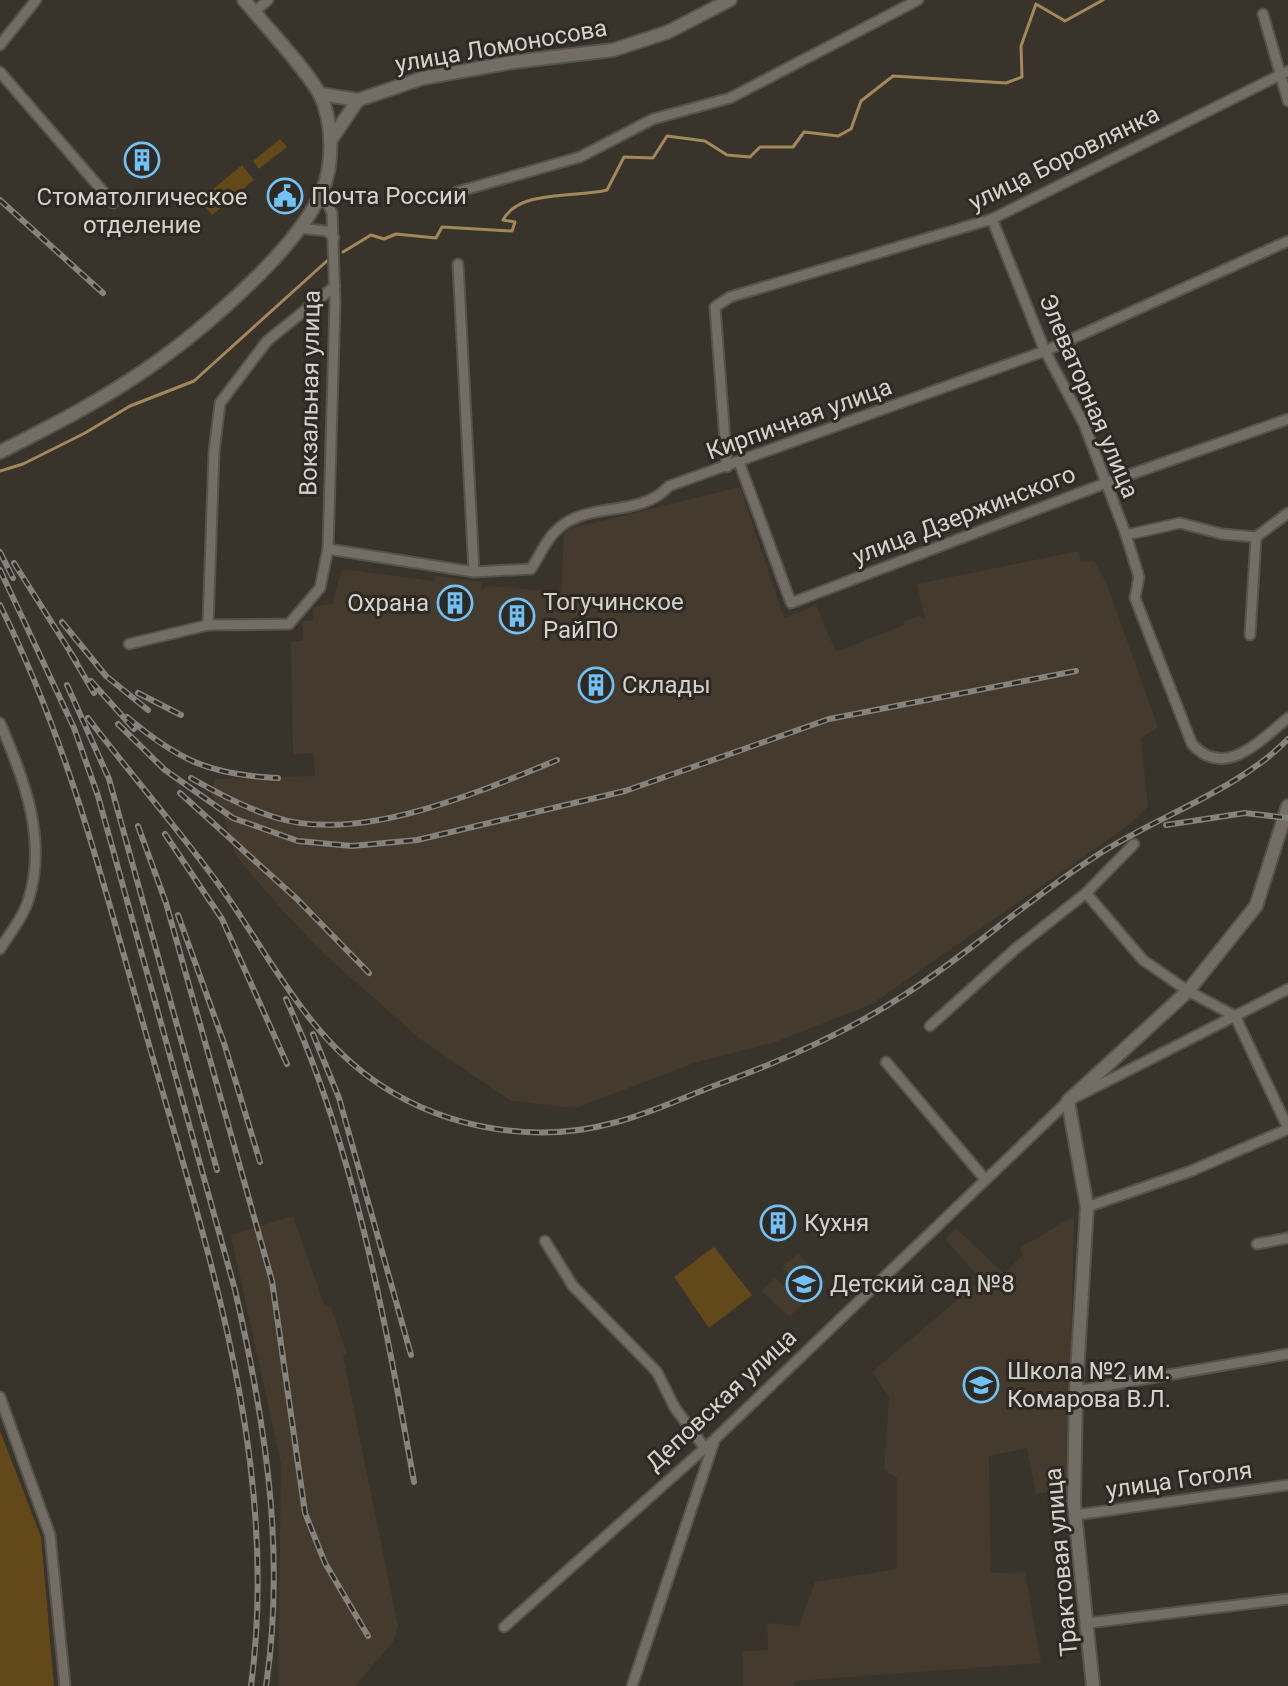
<svg xmlns="http://www.w3.org/2000/svg" width="1288" height="1686" viewBox="0 0 1288 1686" font-family="Roboto,sans-serif">
<rect width="100%" height="100%" fill="#38332b"/>
<!-- built -->
<g fill="#443b2e">
<polygon points="740,487 784,618 816,605 836,652 904,625 904,621 918,616 925,620 917,584 1079,551 1081,562 1094,560 1106,582 1158,727 1141,738 1148,807 1129,825 872,1004 775,1042 694,1063 576,1108 511,1101 420,1039 324,954 284,912 236,856 221,808 210,793 215,779 315,776 313,753 293,755 291,642 303,640 303,621 313,621 313,607 332,604 342,569 433,581 436,576 482,582 481,590 489,586 561,592 564,533 568,529"/>
<polygon points="293,1216 325,1307 331,1307 347,1354 343,1356 398,1626 393,1642 355,1686 278,1686 281,1464 231,1235"/>
<polygon points="1074,1216 1068,1489 1036,1494 1027,1448 989,1456 991,1573 1025,1572 1041,1663 795,1681 794,1686 743,1686 743,1651 768,1650 767,1623 799,1626 815,1582 897,1569 897,1478 884,1470 889,1397 872,1372 981,1280 946,1240 956,1228 1004,1274 1023,1254 1020,1248"/>
<polygon points="798,1254 825,1282 789,1317 762,1291 775,1278 783,1286 792,1278 782,1267"/>
</g>
<!-- green -->
<g fill="#634819">
<polygon points="280,139 287,147 259,169 253,161"/>
<polygon points="242,165 254,180 212,215 200,200"/>
<polygon points="714,1247 752,1295 709,1328 674,1277"/>
<polygon points="0,1431 41,1537 54,1686 0,1686"/>
</g>
<g fill="none" stroke-linecap="round" stroke-linejoin="round">
<!-- stream -->
<g stroke="#a38859" stroke-width="3">
<path d="M343,252l28,-17 13,4 12,-5 40,4 6,-11 70,4 3,-9 -12,-2c16,-31 74,-22 104,-30l17,-33 29,1 14,-22 38,5 22,14 23,2 10,-10h33l11,-15 34,4 13,-7 10,-28 32,-25 113,7 16,-6 -1,-31 15,-42 29,17 38,-21"/>
<polyline points="0,471 23,464 85,433 130,406 194,381 328,260"/>
</g>
<!-- street casing -->
<g stroke="#56524c" stroke-width="13">
<g id="street">
<polyline points="254,12 268,0"/>
<polyline points="1263,14 1288,101"/>
<polyline points="0,45 36,0"/>
<polyline points="0,72 113,203"/>
<polyline points="457,192 580,157 653,119 730,98 918,0"/>
<path d="M992,219l53,132 39,73 42,111 13,42 -4,21 57,146c33,36 67,-3 96,-26"/>
<polyline points="298,228 327,231 334,238"/>
<polyline points="458,264 474,572"/>
<polyline points="739,462 791,603 1106,483 1288,419"/>
<polyline points="727,467 715,307 730,297 992,219 1288,71"/>
<polyline points="1126,535 1180,523 1222,534 1256,537 1288,513"/>
<path d="M328,549l146,23 57,-3c10,-16 17,-34 33,-45 30,-21 79,-8 105,-38l376,-135 243,-110"/>
<polyline points="208,625 214,452 220,403 267,341 335,286"/>
<polyline points="1250,635 1256,537"/>
<polyline points="129,644 208,625 289,624 320,588 328,549 335,303 332,213 322,191"/>
<path d="M0,723c24,55 48,118 28,178 -5,17 -19,33 -28,48"/>
<polyline points="1134,844 1086,893 1143,960 1188,991 1235,1016 1288,1128"/>
<polyline points="930,1026 1014,950 1086,893"/>
<polyline points="886,1062 984,1178"/>
<polyline points="1087,1207 1191,1171 1288,1129"/>
<polyline points="545,1241 573,1286 657,1372 675,1408 705,1448"/>
<polyline points="1257,1244 1288,1238"/>
<polyline points="1076,1391 1288,1354"/>
<polyline points="0,1397 50,1535 65,1686"/>
<polyline points="1076,1515 1288,1485"/>
<polyline points="1088,1623 1288,1599"/>
<polyline points="504,1627 715,1439 1068,1101 1288,989"/>
<polyline points="632,1686 714,1442"/>
</g>
</g>
<!-- secondary casing -->
<g stroke="#56524c" stroke-width="16">
<g id="secondary">
<polyline points="320,94 358,100 423,78 513,62 613,50 668,32 730,0"/>
<polyline points="330,141 358,100"/>
<path d="M0,452c45,-23 91,-46 133,-74 57,-37 163,-125 189,-187 12,-27 11,-70 -2,-96 -12,-24 -57,-72 -76,-95"/>
<polyline points="1093,1686 1074,1504 1076,1391 1087,1207 1068,1101 1188,991 1256,906 1288,806"/>
</g>
</g>
<!-- street -->
<use href="#street" stroke="#736d65" stroke-width="9"/>
<!-- secondary -->
<use href="#secondary" stroke="#736d65" stroke-width="12"/>
<!-- rail casing -->
<g stroke="#86827c" stroke-width="6">
<g id="rail">
<polyline points="0,200 103,293"/>
<polyline points="0,552 13,578"/>
<polyline points="14,563 76,661"/>
<path d="M0,570l74,158 24,68 137,494c30,130 51,262 31,396"/>
<path d="M0,605c69,139 104,281 146,429 60,212 135,428 105,652"/>
<polyline points="62,622 106,676 148,710"/>
<polyline points="70,652 94,693"/>
<polyline points="91,681 134,729"/>
<polyline points="67,685 109,779 217,1170"/>
<polyline points="138,693 181,715"/>
<path d="M127,717c52,44 84,58 151,61"/>
<path d="M88,718c41,54 85,105 126,160 53,71 90,158 168,208 66,43 154,58 231,37 36,-9 71,-26 106,-39 63,-23 126,-51 182,-87 68,-43 127,-98 195,-141 59,-39 143,-66 192,-117"/>
<polyline points="118,724 165,770 233,818 298,841 352,846 417,840 625,791 829,719 1076,671"/>
<path d="M191,778c26,15 55,30 83,39 85,28 205,-25 283,-57"/>
<polyline points="180,793 297,899 369,973"/>
<polyline points="1166,825 1245,813 1288,818"/>
<polyline points="138,826 166,903 272,1281 305,1513 325,1563 368,1636"/>
<polyline points="165,834 222,919 287,1064"/>
<polyline points="178,915 224,1043 260,1162"/>
<path d="M286,999c69,150 99,321 128,483"/>
<polyline points="313,1034 339,1098 411,1355"/>
</g>
</g>
<!-- rail -->
<use href="#rail" stroke="#2e2922" stroke-width="3" stroke-dasharray="9" stroke-linecap="butt"/>
</g>
<!-- icons -->
<defs>
<g id="building-ring" transform="scale(1.8)"><circle r="9.5" fill="#2e2922" stroke="#72c1f5" stroke-width="1.5"/><path d="M-4-6H4V6H1V3H-1V6H-4ZM-2.5-4.3h1.7v1.8h-1.7ZM.8-4.3h1.7v1.8H.8ZM-2.5-1h1.7V.8h-1.7ZM.8-1h1.7V.8H.8Z" fill="#72c1f5"/></g>
<g id="civic-ring" transform="scale(1.8)"><circle r="9.5" fill="#2e2922" stroke="#72c1f5" stroke-width="1.5"/><path d="M-.6-6.5H3V-4.5H.6V-3L4-1V1h2V6H-6V1h2V-1L-.6-3ZM-1.2 2.5V6h2.4V2.5Z" fill="#72c1f5"/></g>
<g id="school-ring" transform="scale(1.8)"><circle r="9.5" fill="#2e2922" stroke="#72c1f5" stroke-width="1.5"/><path d="M0-5L7-2L0 1L-7-2ZM-4 1L0 2.5L4 1V4Q0 6-4 4Z" fill="#72c1f5"/></g>
</defs>
<g fill-rule="evenodd">
<use href="#building-ring" x="142" y="160"/>
<use href="#civic-ring" x="285" y="196"/>
<use href="#building-ring" x="455" y="603"/>
<use href="#building-ring" x="517" y="616"/>
<use href="#building-ring" x="596" y="685"/>
<use href="#building-ring" x="778" y="1223"/>
<use href="#school-ring" x="804" y="1284"/>
<use href="#school-ring" x="981" y="1385"/>
</g>
<g text-anchor="middle" dominant-baseline="central" stroke-width="6" stroke-linejoin="round" paint-order="stroke">
<!-- street labels -->
<g font-size="24" fill="#d5d2cd" stroke="#2e2922">
<text transform="translate(501 46) rotate(-10)">улица Ломоносова</text>
<text transform="translate(1064 158) rotate(-26)">улица Боровлянка</text>
<text transform="translate(310 393) rotate(-89)">Вокзальная улица</text>
<text transform="translate(1089 396) rotate(67)">Элеваторная улица</text>
<text transform="translate(799 419) rotate(-20)">Кирпичная улица</text>
<text transform="translate(964 515) rotate(-21)">улица Дзержинского</text>
<text transform="translate(721 1400) rotate(-43)">Деповская улица</text>
<text transform="translate(1179 1480) rotate(-8)">улица Гоголя</text>
<text transform="translate(1061 1562) rotate(-95)">Трактовая улица</text>
</g>
<!-- poi labels -->
<g font-size="24" fill="#d5d2cd" stroke="#2e2922" text-anchor="start">
<text x="311" y="196">Почта России</text>
<text x="142" y="197" text-anchor="middle">Стоматолгическое<tspan x="142" dy="28">отделение</tspan></text>
<text x="543" y="602">Тогучинское<tspan x="543" dy="28">РайПО</tspan></text>
<text x="429" y="603" text-anchor="end">Охрана</text>
<text x="622" y="685">Склады</text>
<text x="804" y="1223">Кухня</text>
<text x="830" y="1284">Детский сад №8</text>
<text x="1007" y="1371">Школа №2 им.<tspan x="1007" dy="28">Комарова В.Л.</tspan></text>
</g>
</g>
</svg>
